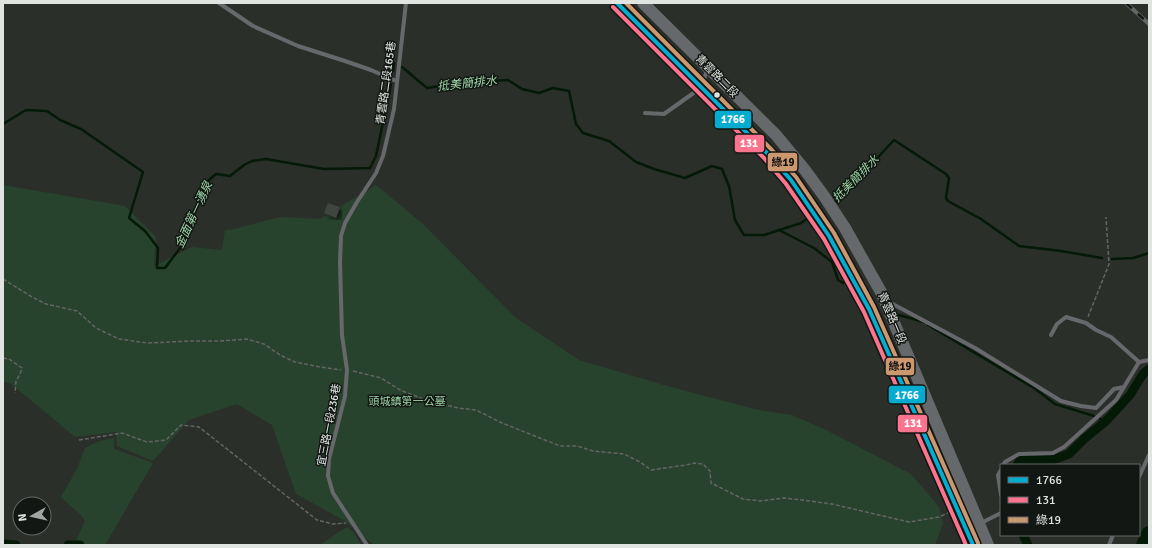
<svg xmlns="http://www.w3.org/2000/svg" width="1152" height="548" viewBox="0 0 1152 548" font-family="Signika,'Noto Sans TC',sans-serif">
<defs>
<filter id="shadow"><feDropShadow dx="3.5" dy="3.5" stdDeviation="2" flood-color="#0009"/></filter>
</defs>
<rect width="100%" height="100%" fill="#2a2f2a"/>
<!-- green -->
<g fill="#28432d">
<polygon points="3,185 125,206 156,237 154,266 192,247 222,250 225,230 234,229 280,217 320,219 376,185 424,225 516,318 579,360 671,387 758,410 792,415 826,430 911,474 939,507 943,523 935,545 374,545 345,521 296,494 272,425 237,404 189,420 153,461 117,446 116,432 75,437 10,383 3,382"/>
<polygon points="114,438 114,449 153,463 105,545 74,545 85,521 81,515 61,497 77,469 85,448 99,441"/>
<polygon points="347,527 354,533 361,545 320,545 339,532"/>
</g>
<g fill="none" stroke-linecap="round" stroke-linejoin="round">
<!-- stream -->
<g stroke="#041a07" stroke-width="2.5">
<polyline points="402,67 427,88 460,83 508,80 522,89 539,93 553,88 569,91 576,124 583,133 609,141 636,162 654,169 685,178 712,166 722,169 729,186 735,220 744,235 764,235 801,223 812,215"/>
<polyline points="393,71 394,63"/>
<polyline points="3,124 26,110 47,111 60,120 81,129 143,172 129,218 145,231 158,248 157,268 165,268 184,243 199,202 208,181 216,174 230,176 244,165 252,161 266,159 324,169 370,168 376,156 391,84"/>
<polyline points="832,203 838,200 894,140 946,174 949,178 946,198 948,201 981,219 1019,246 1061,251 1102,258"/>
<polyline points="779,230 814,248 832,262 838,280 843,283"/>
<polyline points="1112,259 1133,258 1149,253"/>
<polyline points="899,315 924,322"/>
<polyline points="928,325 1034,388 1055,404 1094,416"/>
<polyline points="1100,419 1106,421"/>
</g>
<!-- canal -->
<g stroke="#041a07" stroke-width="9">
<polyline points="1017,465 1020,460 1052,460 1069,454 1084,439 1106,421 1130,395 1143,374 1149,369"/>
<polyline points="1023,535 1028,545"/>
<polyline points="3,544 16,545"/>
<polyline points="68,545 80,545"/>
</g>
<!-- river -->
<polyline stroke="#041a07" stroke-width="16" points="1144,545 1149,534"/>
</g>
<!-- building -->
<polygon fill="#404440" filter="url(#shadow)" points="328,203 340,207 336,218 324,213"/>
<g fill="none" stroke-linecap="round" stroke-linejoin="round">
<!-- path -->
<g stroke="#626466" stroke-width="1.5" stroke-dasharray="4 2" stroke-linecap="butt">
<polyline points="3,279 32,297 46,304 77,311 96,328 119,339 147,343 191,341 221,341 247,339 264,344 280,355 295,362 320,367 341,370"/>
<polyline points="1088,317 1109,264 1106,217"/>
<polyline points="3,358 9,359 22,368 20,374 16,381 15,393"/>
<polyline points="353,371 381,378 400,390 423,399 458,408 476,410 502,423 560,446 577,446 593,451 624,454 640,462 651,470 686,465 695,463 703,464 710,471 711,483 743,499 760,501 784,498 802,500 832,504 909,522 939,517 948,513"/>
<polyline points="79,440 122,433 147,442 166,440 181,425 199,427 317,520 333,524 346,523"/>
</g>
<!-- service -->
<g stroke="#67686b" stroke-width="4">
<polyline points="219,3 253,26 298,46 345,61 371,70 396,81"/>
<polyline points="645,113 664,114 702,87 707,69"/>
<polyline points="889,302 975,348 1061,401 1081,406 1096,408 1114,389 1124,387 1139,362 1149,360"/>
<polyline points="1051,335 1057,324 1066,317 1086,323 1096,330 1111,337 1139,362"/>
<polyline points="903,420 916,421"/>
<polyline points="1003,465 1005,462 1019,454 1053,453 1064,447 1116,400 1124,387"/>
<polyline points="1001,470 998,475 1001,495"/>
<polyline points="1139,477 1149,455"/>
<polyline points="966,527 979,524 1001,513"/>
<polyline points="367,545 333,493 328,476 329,459 345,396 347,370 342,335 340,262 341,236 345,223 357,202 376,173 383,156 394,109 406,3"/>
<polyline points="1109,545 1113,535"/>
</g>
<!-- primary -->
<g stroke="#66696b" stroke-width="12">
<polyline points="617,3 702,87 768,154 791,180 809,206 829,236 869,309 973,545"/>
<polyline points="643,3 776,135 805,170 824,196 845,228 881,292 988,545"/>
</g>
<!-- rail casing -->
<g stroke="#636566" stroke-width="4">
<polyline id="rail" points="1126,3 1149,24"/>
</g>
<!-- rail -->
<use href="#rail" stroke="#131714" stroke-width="2.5" stroke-dasharray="8" stroke-linecap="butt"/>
<!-- bus-1 casing -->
<g stroke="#131714" stroke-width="7">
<polyline id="bus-1" points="617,3 768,154 791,180 829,236 869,309 973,545"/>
</g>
<!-- bus-2 casing -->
<g stroke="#131714" stroke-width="7">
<polyline id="bus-2" points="613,7 764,158 786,184 824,239 864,312 966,545"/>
</g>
<!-- bus-3 casing -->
<g stroke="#131714" stroke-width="7">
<polyline id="bus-3" points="626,3 772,150 796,177 834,233 874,307 978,543"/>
</g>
<!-- bus-1 -->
<use href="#bus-1" stroke="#06acd0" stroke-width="4"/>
<!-- bus-2 -->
<use href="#bus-2" stroke="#fc738d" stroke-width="4"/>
<!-- bus-3 -->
<use href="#bus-3" stroke="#cd976f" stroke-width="4"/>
</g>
<!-- markers -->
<circle fill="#e0e5e1" stroke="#131714" stroke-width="1.5" cx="717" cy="95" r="3.5"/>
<g text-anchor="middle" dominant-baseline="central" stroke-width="3" stroke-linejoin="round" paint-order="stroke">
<!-- street labels -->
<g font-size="11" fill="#e0e5e1" stroke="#131714">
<text transform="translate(717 76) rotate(45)">青雲路二段</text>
<text transform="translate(386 83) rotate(-82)">青雲路二段165巷</text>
<text transform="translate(892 318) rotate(67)">青雲路一段</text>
<text transform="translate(329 425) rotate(-79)">宜三路一段236巷</text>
</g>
<!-- park labels -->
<g font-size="11" fill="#9cd4a4" stroke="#131714">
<text x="407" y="401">頭城鎮第一公墓</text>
</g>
<!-- water labels -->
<g font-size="12" font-style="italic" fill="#9cd4a4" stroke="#131714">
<text transform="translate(467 84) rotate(-6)">抵美簡排水</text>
<text transform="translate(856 179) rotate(-45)">抵美簡排水</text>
<text transform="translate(194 215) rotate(-65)">金面第一湧泉</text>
</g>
</g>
<g stroke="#131714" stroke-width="1.5">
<rect x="714" y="110" width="38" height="19" rx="4" fill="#06acd0"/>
<rect x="734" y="134" width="31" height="19" rx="4" fill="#fc738d"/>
<rect x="767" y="152" width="31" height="20" rx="4" fill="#cd976f"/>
<rect x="885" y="357" width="30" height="19" rx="4" fill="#cd976f"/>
<rect x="888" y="385" width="38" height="19" rx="4" fill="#06acd0"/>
<rect x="897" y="414" width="31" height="19" rx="4" fill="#fc738d"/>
</g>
<g font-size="11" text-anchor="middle" font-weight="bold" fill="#fff">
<text x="733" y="123">1766</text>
<text x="749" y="147">131</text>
<text x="907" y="399">1766</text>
<text x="913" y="427">131</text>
</g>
<g font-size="11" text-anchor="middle" font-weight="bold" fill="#111">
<text x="783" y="166">綠19</text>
<text x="900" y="370">綠19</text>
</g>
<!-- border -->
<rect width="1152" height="548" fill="none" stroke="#e0e5e1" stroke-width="8"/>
<!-- legend -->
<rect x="1000" y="464" width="140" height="72" fill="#131714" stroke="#656966"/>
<rect x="1008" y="477" width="20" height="6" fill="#06acd0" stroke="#656966"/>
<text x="1036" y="484" font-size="12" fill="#e0e5e1">1766</text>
<rect x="1008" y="497" width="20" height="6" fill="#fc738d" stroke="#656966"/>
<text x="1036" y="504" font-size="12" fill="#e0e5e1">131</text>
<rect x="1008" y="517" width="20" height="6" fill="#cd976f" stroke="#656966"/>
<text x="1036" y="524" font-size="12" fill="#e0e5e1">綠19</text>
<!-- north arrow -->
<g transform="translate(32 516) rotate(262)"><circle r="19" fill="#131714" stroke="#656966"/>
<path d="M0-3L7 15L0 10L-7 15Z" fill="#a0a5a1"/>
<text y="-6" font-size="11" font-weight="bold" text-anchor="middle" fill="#e0e5e1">N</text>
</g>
</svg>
